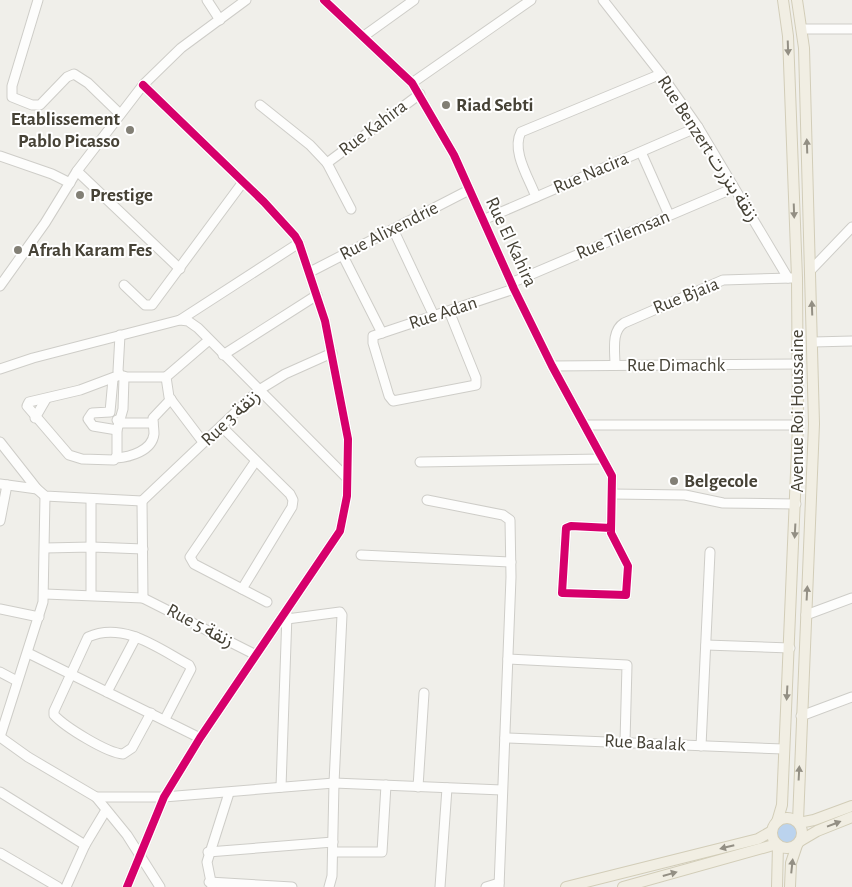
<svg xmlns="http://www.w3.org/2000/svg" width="852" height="887" viewBox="0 0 852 887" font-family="'Alegreya Sans','Noto Sans Arabic',sans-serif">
<rect width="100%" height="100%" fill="#f0efea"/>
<!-- water -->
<circle fill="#bbd3ee" cx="787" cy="833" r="10"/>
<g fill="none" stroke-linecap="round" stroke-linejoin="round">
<!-- minor casing -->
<g stroke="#cecdc8" stroke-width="11">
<g id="minor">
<polyline points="38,0 12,86 12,97 32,105 40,105 67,77 74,74 88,83 120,114"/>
<polyline points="207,0 220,20"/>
<polyline points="324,0 412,83 454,155 514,289 552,366 612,476 611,533 628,566 626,595 562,593 566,528 571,526 611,528"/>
<polyline points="603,0 661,74 698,127 788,278"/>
<polyline points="803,29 852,29"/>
<polyline points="364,36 414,0"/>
<polyline points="412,83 531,0"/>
<polyline points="260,105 310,145 327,163 351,209"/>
<polyline points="641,152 669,215"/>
<polyline points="0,156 52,174 70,183"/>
<polyline points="327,163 420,94"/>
<polyline points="77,171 180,269"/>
<path d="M536,197c-7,-19 -25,-46 -15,-65l140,-58"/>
<polyline points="483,220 698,127"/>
<polyline points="393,229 434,316"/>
<polyline points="343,256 382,333"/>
<polyline points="810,271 852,227"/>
<polyline points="310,272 469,190"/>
<polyline points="511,283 734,188"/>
<polyline points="124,285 145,305 152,305 243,182"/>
<polyline points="0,286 45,223 77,171 143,85 181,48 246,0"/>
<polyline points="449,311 476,378 476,385 393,401 389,396 373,343 373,336 514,289"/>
<polyline points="180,320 188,321 198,328 347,478"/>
<polyline points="120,335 118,371 120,375 127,377 166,377"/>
<polyline points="813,342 852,341"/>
<polyline points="223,355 317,295"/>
<path d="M615,365c0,-14 -4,-34 9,-42l99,-43 69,-2"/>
<polyline points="552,366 799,364"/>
<polyline points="0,369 33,358 180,320 299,243"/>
<polyline points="120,375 80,390 29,402 27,406 69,455 82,459 114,460 117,455 117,430 123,409 124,377"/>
<polyline points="113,379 110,412 92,413 88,419 93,426 117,430"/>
<polyline points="35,418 46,399"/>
<polyline points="117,420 119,423 153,423"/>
<polyline points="586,425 798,425"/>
<polyline points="221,426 290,494 293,500 292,507 242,589"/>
<polyline points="0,442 37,489 45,496 142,501"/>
<polyline points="203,442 169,397 166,377 209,340"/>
<path d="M116,458c14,-1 36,-7 38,-24 0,-5 -1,-10 -1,-16l18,-19"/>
<polyline points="255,462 190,557 194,564 267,602"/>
<polyline points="420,462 602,459"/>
<polyline points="0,484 37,489"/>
<polyline points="612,494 685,495 723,503 796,504"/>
<polyline points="91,499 91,595"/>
<polyline points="427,500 503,515 510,520 511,577 499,887"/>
<polyline points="142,501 259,390 285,374 332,353"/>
<polyline points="142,501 143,598"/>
<polyline points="0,521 7,485"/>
<polyline points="45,548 92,547 143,549"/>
<polyline points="361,555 511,562"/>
<polyline points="45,594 143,598 256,655"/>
<polyline points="0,609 39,617"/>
<polyline points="806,615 852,598"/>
<polyline points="287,619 340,612 342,615 334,783 332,876 329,887"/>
<polyline points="706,645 790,648"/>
<polyline points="28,653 200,738"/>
<polyline points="508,659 627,665 625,742"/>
<polyline points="0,672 17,681"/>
<polyline points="107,692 136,637"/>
<path d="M151,713l-19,35 -9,6c-16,-1 -58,-27 -69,-39v-4l34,-74c36,-16 71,12 101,28l2,4 -26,50"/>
<polyline points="801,716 852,697"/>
<polyline points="0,737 28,757 96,797 164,797 334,783 502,790"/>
<polyline points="0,737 43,602 45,496"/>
<polyline points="505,738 784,749"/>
<polyline points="701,746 710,552"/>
<polyline points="281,787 287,614"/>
<polyline points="418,787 424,693"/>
<polyline points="0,792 85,845"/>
<polyline points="96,797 127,835 160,887"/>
<polyline points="208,852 333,842"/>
<polyline points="333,852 382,852 386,785"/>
<polyline points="0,853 58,887"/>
<polyline points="209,882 292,887"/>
<polyline points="66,887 85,845 106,810"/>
<polyline points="127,887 164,797 200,738 340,531 347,496 348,439 325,321 299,243 295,236 264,202 143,85"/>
<polyline points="212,887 207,862 229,793"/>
<polyline points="440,887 447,788"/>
<polyline points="486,887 499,883"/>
</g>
</g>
<!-- major casing -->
<g stroke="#d2cdb8" stroke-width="12">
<g id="major">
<polyline points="797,0 804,48 814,424 798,821"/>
<circle cx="787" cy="833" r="15"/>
<polyline points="777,822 782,805 798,425 797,278 788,36 783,0"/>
<polyline points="799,823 814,820 852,806"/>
<polyline points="800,841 817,831 852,817"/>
<polyline points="566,887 758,839 772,831"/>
<polyline points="623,887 777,844"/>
<polyline points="777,887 778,845"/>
<polyline points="790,887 791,863 797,845"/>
</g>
</g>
<!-- minor -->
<use href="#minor" stroke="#fdfdfc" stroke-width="9"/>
<!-- major -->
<use href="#major" stroke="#f1eee3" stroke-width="10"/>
<!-- cycleway casing -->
<g stroke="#fff" stroke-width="11">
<g id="cycleway">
<polyline points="324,0 412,83 454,155 514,289 552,366 612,476 611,533 628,566 626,595 562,593 566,528 571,526 611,528"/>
<polyline points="127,887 164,797 200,738 340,531 347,496 348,439 325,321 299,243 295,236 264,202 143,85"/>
</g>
</g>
<!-- cycleway -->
<use href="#cycleway" stroke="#d6006c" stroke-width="8"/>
</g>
<!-- one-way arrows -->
<defs><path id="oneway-solid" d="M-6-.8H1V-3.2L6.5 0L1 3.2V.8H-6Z" transform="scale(1.25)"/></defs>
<g fill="#938f84">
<use href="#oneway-solid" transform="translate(788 48) rotate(88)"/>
<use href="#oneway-solid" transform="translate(807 146) rotate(-92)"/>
<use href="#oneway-solid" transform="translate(794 211) rotate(88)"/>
<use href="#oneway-solid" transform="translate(812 308) rotate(-92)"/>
<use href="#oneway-solid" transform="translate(795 531) rotate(93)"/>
<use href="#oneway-solid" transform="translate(807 593) rotate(-87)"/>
<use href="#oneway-solid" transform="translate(787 693) rotate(93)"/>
<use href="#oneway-solid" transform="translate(799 773) rotate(-87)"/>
<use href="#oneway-solid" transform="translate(834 824) rotate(-21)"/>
<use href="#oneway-solid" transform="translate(727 847) rotate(166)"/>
<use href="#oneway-solid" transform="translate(792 866) rotate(-84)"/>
<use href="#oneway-solid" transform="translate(670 874) rotate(-16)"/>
</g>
<!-- markers -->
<g fill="#827f75" stroke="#fff" stroke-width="2">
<circle cx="446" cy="105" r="5"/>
<circle cx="130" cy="130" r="5"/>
<circle cx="80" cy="195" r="5"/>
<circle cx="18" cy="250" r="5"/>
<circle cx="674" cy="481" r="5"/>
</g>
<g text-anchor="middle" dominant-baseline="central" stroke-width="4" stroke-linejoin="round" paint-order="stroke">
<!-- poi labels -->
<g font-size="19" font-weight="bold" fill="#464236" stroke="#fff" text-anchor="start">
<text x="456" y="105">Riad Sebti</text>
<text x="120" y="119" text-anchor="end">Etablissement<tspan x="120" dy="22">Pablo Picasso</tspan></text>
<text x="90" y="195">Prestige</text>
<text x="28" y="250">Afrah Karam Fes</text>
<text x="684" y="481">Belgecole</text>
</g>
<!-- street labels -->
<g font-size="19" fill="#464236" stroke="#fff">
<text transform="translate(373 128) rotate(-37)">Rue Kahira</text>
<text transform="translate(708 149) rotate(57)">Rue Benzert زنقة بنزرت</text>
<text transform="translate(591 173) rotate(-23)">Rue Nacira</text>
<text transform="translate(389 231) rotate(-27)">Rue Alixendrie</text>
<text transform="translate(623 235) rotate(-23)">Rue Tilemsan</text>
<text transform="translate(511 242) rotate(65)">Rue El Kahira</text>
<text transform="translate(686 296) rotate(-22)">Rue Bjaia</text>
<text transform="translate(443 313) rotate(-18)">Rue Adan</text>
<text x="676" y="365">Rue Dimachk</text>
<text transform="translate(797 411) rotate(-90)">Avenue Roi Houssaine</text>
<text transform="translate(231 418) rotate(-43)">Rue 3 زنقة</text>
<text transform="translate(200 626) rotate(28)">Rue 5 زنقة</text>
<text transform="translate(645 743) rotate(3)">Rue Baalak</text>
</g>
</g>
</svg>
